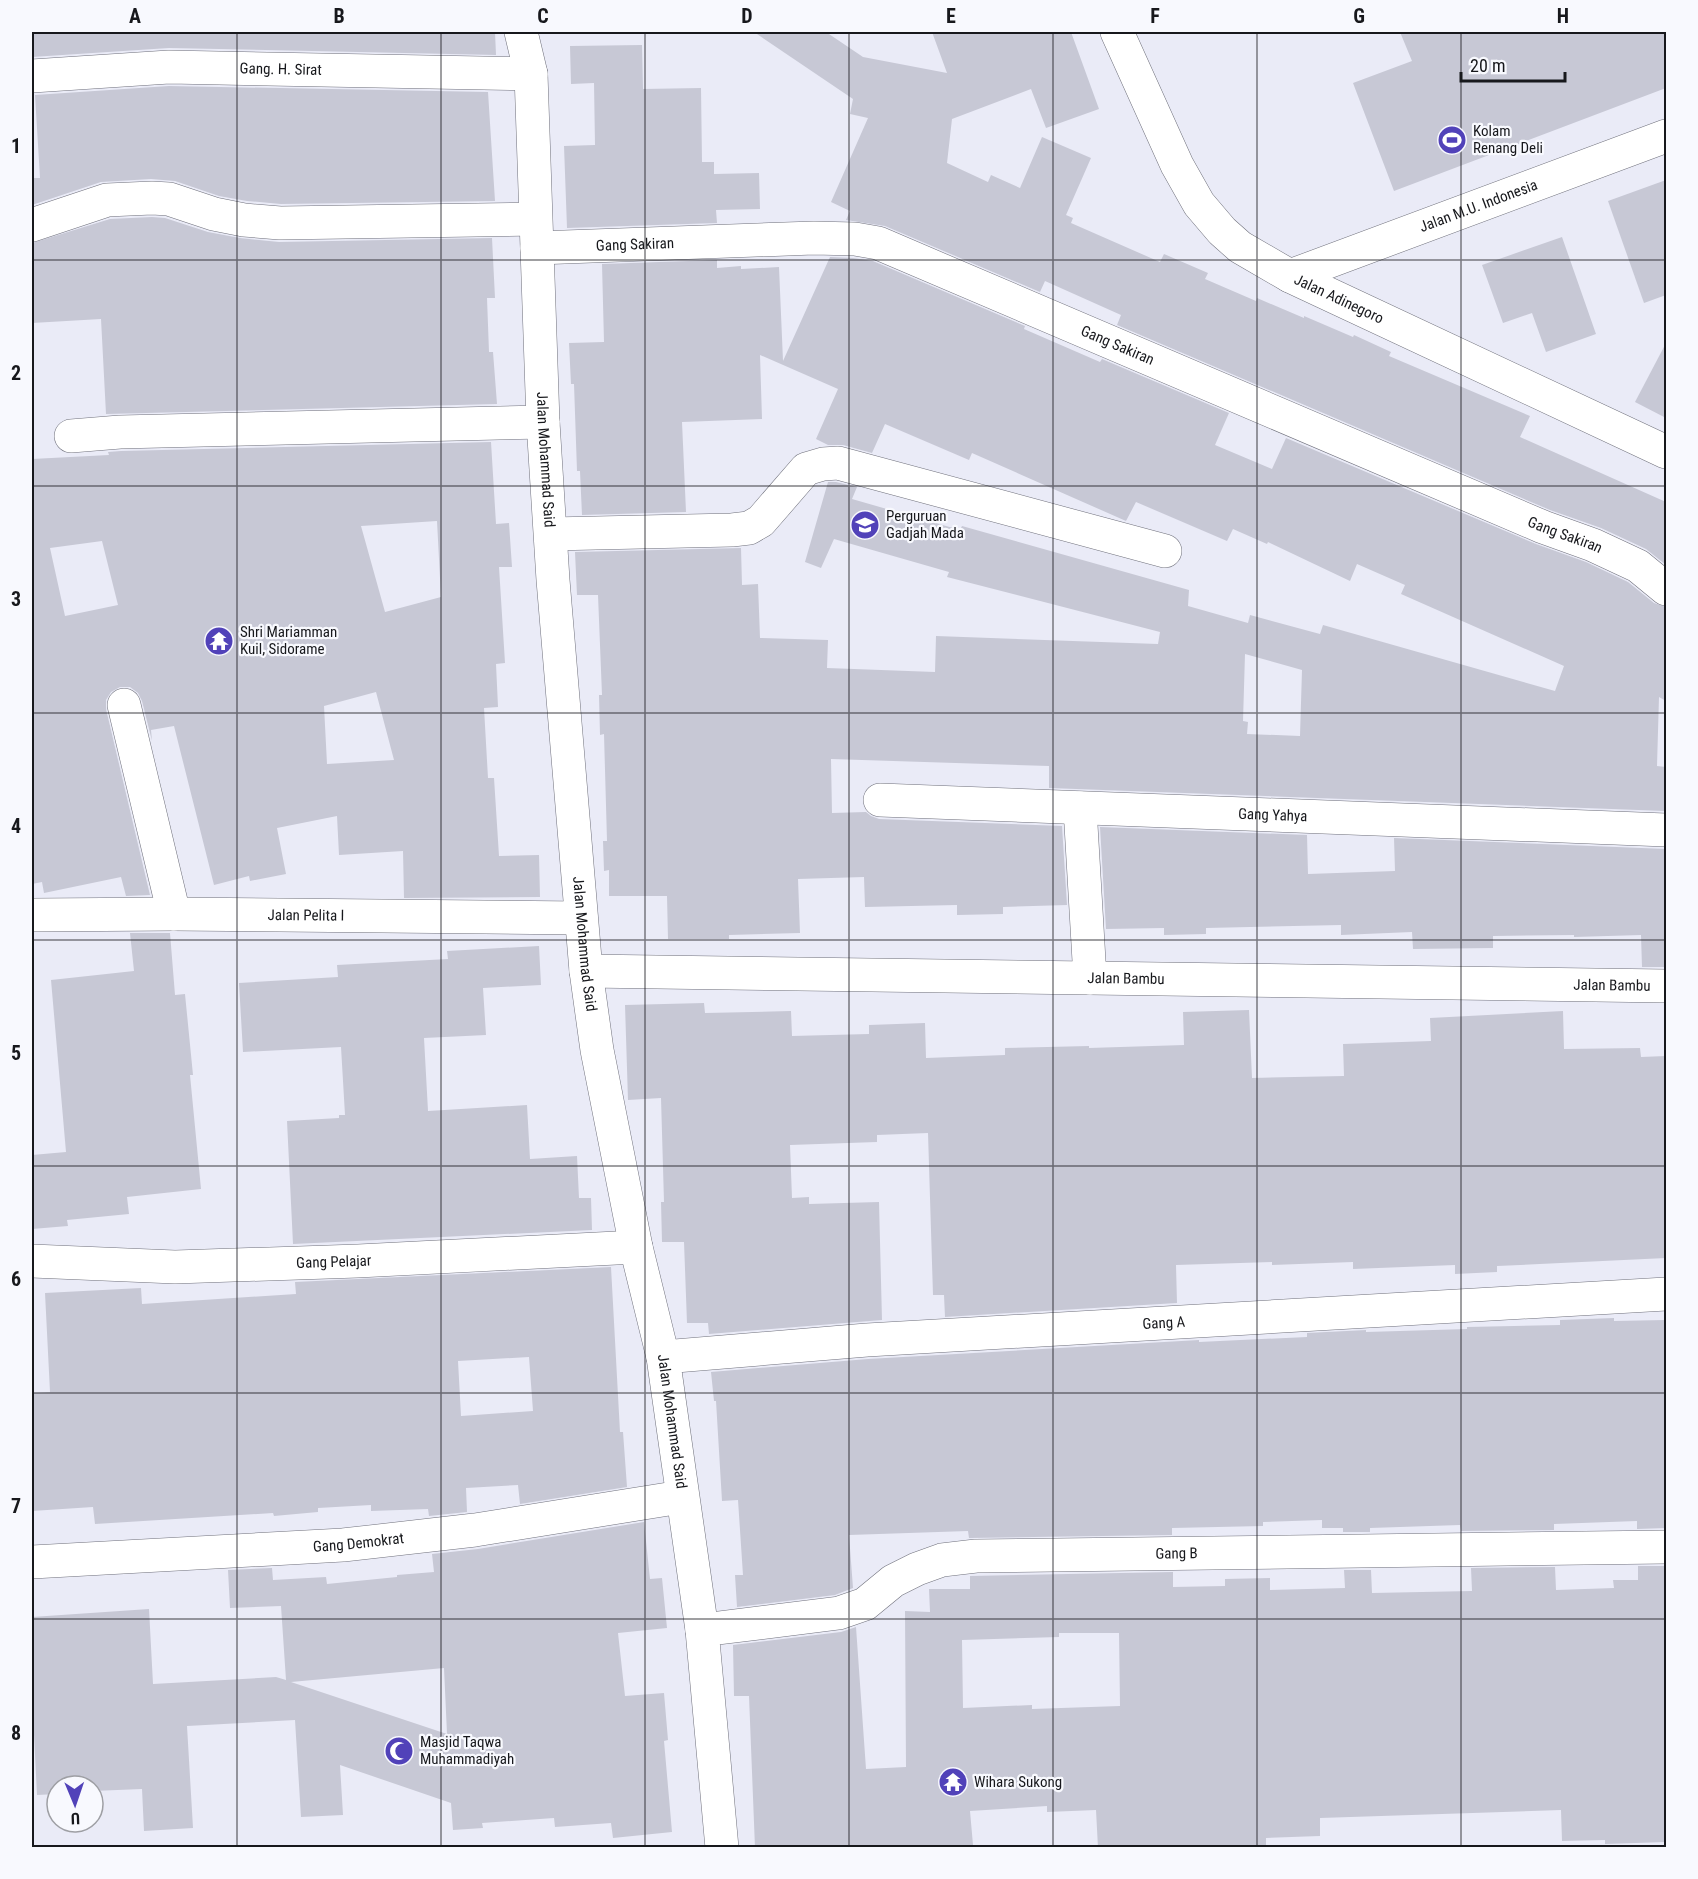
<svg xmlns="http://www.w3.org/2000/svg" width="1698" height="1879" viewBox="0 0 1698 1879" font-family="'Roboto Condensed',sans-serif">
<rect width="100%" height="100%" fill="#eaebf7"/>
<!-- building -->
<g fill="#c7c8d5" fill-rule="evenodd">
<polygon points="32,32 495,32 496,55 169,48 32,57"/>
<polygon points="754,32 826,32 863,57 947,73 932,32 1071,32 1099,109 1046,128 1031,89 952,119 947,163 988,182 991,175 1020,188 1042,137 1091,158 1066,215 1073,218 1071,223 1160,262 1164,254 1208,273 1205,279 1256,301 1257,298 1304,318 1304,316 1353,337 1354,335 1391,352 1389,356 1530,416 1520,437 1666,502 1666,565 1646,549 1601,528 1550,510 1117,325 1121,315 1045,281 1040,292 885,226 846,220 850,211 831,202 868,118 850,114 853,99"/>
<polygon points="1400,32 1666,32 1666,88 1394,191 1353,83 1412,61"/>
<polygon points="642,45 643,89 701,88 702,162 714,162 714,174 759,173 760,209 716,210 717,223 567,228 564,146 595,145 594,83 571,84 570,46"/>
<polygon points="169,86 488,92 495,201 281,204 247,201 219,196 175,181 151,179 101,182 32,205 32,178 40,178 35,95"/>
<polygon points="1666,180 1666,295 1644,303 1608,201"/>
<polygon points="152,217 165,218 208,232 240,238 279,242 492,238 495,298 487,298 489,352 493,352 497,404 106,414 101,319 32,323 32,243 110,219"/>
<polygon points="1562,237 1596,334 1546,352 1532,313 1503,323 1482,265"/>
<path d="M830,257l23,1 20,3 152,65 -1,3 76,33 2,-3 127,54 -14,32 57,24 14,-31 250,106 50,18 42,20 26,21 12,4v94l-7,-4 -2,69 9,1 -1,44 -616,-23v-22l-218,-7 1,54 34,-1 5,4 8,3 183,7 5,79 -64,2v7l-46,1v-10l-92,2 -1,-30 -66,2 2,54 -71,2v4h-61l-1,-43h-58v-26l-5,1 -1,-30h4l-3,-107 -4,1 -1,-40h3l-4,-100h-21l-2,-43 166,-4 1,37 16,-1 2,54 68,2 -1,28 108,4 1,-36 222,8 2,-12 -213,-55 2,-5 -115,-33 -13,29 -16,-6 23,-80h8l21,5 -5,12 108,31 2,-4 227,64 -1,16 60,17 2,-8 70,19 3,-9 232,66 9,-25 -163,-72 4,-9 -48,-21 -7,17 -82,-39 -1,2 -34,-15 -6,12 -91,-39 -10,19 -154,-68 -3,7 -84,-36 -13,29 -29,-8h-15l-12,-6 22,-50 -78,-34 2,64 -80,3 4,90 -104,3 -2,-44h-3l-3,-87h-3l-2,-41 35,-1 -2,-78 115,-4v8l24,-2v3l38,-2 4,94zM1245,654l57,16 -2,66 -53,-2 1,-12 -5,-1z"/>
<polygon points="1666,343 1666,418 1635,402"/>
<path d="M491,442l5,82 13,-1 3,44h-13l6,96 -9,1 2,43 -14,1 4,70h6l5,78 40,-1 1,42 -136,1 -1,-47 -64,4 -2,-39 -60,12 9,46 -36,7 -1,-5 -35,9 -40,-159 -23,4 1,11 -10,-40 -4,-8 -8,-6h-10l-9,5 -5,8v9l44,186 -24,1 -5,-19 -77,16 -2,-11 -10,2v-425l77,-4 -1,-3 13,-1zM437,521l4,76 -56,15 -24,-86zM102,541l16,64 -53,11 -15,-68zM376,692l18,68 -67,4 -3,-58z"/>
<polygon points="1100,827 1307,835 1308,874 1395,871 1394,838 1666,849 1666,967 1642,967 1641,935 1574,937 1574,935 1493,936 1493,948 1413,949 1412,932 1341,935 1341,925 1206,928 1206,934 1164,935 1164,928 1106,929"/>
<polygon points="130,933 170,933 175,995 185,994 193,1075 190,1075 201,1189 127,1197 129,1214 67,1220 68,1226 32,1229 32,1155 66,1152 51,980 134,971"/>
<polygon points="539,946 541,985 483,988 486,1035 424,1038 428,1111 527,1105 530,1159 577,1156 579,1198 591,1198 592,1230 293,1244 287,1121 339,1118 339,1115 345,1115 341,1047 243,1052 239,983 338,977 337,965 448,959 447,951"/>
<polygon points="704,1003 705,1013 791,1011 792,1036 869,1034 869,1025 925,1023 926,1058 1005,1055 1005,1048 1089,1046 1089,1048 1184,1045 1183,1012 1249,1010 1252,1078 1344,1076 1343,1044 1431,1041 1430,1018 1563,1011 1564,1049 1640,1048 1641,1057 1666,1056 1666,1258 1497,1266 1497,1272 1455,1274 1455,1265 1353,1269 1353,1262 1272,1265 1272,1262 1176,1265 1177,1303 945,1317 944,1295 933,1295 928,1133 877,1135 877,1142 790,1145 792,1198 809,1197 809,1204 879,1202 882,1320 709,1334 708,1323 687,1323 684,1242 662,1242 661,1202 664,1202 661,1098 628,1100 625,1005"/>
<path d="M611,1267l9,165h3l4,55 -107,17 -2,-19 -52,3 1,24 -38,4 -1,-7 -57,2v-6l-53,3v4l-44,4 -1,-3 -178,11 -2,-17 -61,4v-118l18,-1 -5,-99 96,-5 1,16 154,-10 -1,-12zM529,1357l4,54 -72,5 -3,-55z"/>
<polygon points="1614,1318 1614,1321 1666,1320 1666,1528 1637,1529 1637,1521 1554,1524 1554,1530 1461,1531 1460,1525 1370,1528 1370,1532 1343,1532 1343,1528 1322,1528 1322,1520 1263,1522 1263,1526 1172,1528 1172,1535 969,1538 968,1531 849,1535 853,1588 835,1595 737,1607 735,1575 743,1575 738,1500 722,1501 716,1401 714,1401 711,1372 868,1359 1199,1340 1199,1342 1307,1337 1307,1333 1366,1330 1366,1332 1467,1329 1467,1327 1560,1325 1560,1320"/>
<path d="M644,1522l6,57 12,-1 5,50 -49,5 7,63 39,-3 4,47 -4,1 8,91 -59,6 -2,-15 -56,4 -1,-9 -72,5 1,5 -30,2 -2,-27 -111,-38 3,50 -42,2 -6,-97 -108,6 6,102 -49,3 -2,-42 -49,2v-5h-36v8l-20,1 -5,-101v-77l117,-8 4,75 123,-7 10,3 -5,-74 -51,2 -2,-38 44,-2 1,12 53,-3 1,7 70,-7v-2l37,-3 -2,-18 46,-5zM444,1668l3,66 -156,-52z"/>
<path d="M1638,1566h28v276l-61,2v-4l-43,1 -1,-31 -241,8v18l-54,2v9l-168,1 -2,-38 -49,2v-6l-77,5 3,34h-41v3h-177l-6,-152h-15l-1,-51 108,-13 15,-5 10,142 40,-2 -1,-156 25,1 -1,-23h41v-13l203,-4v15l52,-1v-7l45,-1v12l75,-2 -1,-18h27l1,23 100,-2 -1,-23 84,-1 1,23 58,-2 -1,-8h25zM1059,1633h60l1,73 -88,3v-4l-69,3 -1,-68 97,-3z"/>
</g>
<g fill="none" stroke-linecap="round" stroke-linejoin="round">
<!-- street casing -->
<g stroke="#70717c" stroke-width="34">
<g id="street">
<path id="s1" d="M1117,32l60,133 22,39 23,27 18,16 50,29 376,176"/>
<path id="s2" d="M32,76l137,-9 362,7"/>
<polyline points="32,225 107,200 152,198 169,199 214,214 244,220 280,223 535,219"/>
<path id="s3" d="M537,248l277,-10 41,1 23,4 665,284 50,18 45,21 28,23"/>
<path id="s4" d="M1290,276l376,-140"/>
<polyline points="71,436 120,432 543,422"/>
<polyline points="551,534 732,530 749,528 761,521 806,469 823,464 838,463 1165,551"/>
<polyline points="124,705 174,914"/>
<path id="s5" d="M880,800l786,30"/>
<polyline points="1080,808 1090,978"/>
<path id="s6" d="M32,1261l143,6 183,-6 278,-14"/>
<path id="s7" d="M663,1357l204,-17 799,-46"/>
<path id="s8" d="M32,1562l311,-17 132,-15 206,-33"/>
<path id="s9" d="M702,1630l137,-17 26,-9 28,-23 24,-12 25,-9 34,-4 690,-9"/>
</g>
</g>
<!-- secondary casing -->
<g stroke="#70717c" stroke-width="34">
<g id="secondary">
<path id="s10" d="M521,32l10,42 12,348 10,158 33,391 11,79 39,197 27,110 39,273 20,218"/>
<path id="s11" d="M32,915l142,-1 407,4"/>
<path id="s12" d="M586,971l1080,15"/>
</g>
</g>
<!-- street -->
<use href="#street" stroke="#fff" stroke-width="33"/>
<!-- secondary -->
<use href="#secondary" stroke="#fff" stroke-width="33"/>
</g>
<!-- grid -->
<path fill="none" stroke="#17181c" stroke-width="1.5" stroke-opacity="0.55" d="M237,32v1816M441,32v1816M645,32v1816M849,32v1816M1053,32v1816M1257,32v1816M1461,32v1816M32,260h1634M32,486h1634M32,713h1634M32,940h1634M32,1166h1634M32,1393h1634M32,1619h1634"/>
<!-- icons -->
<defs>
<g id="stadium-disc" transform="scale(1.5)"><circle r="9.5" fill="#5142b9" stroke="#f8f9fe"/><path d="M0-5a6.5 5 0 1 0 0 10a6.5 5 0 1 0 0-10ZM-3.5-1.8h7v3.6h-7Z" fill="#fff"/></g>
<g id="school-disc" transform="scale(1.5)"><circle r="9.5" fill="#5142b9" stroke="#f8f9fe"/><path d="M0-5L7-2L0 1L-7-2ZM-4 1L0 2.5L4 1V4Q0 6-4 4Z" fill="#fff"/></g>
<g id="temple-disc" transform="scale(1.5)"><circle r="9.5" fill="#5142b9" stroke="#f8f9fe"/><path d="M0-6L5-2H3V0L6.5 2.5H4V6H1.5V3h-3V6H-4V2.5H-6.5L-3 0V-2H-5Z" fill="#fff"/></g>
<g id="mosque-disc" transform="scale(1.5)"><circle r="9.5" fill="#5142b9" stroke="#f8f9fe"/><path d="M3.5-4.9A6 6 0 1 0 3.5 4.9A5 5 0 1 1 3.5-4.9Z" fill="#fff"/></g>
</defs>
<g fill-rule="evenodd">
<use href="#stadium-disc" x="1452" y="140"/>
<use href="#school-disc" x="865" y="525"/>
<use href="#temple-disc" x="219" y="641"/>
<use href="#mosque-disc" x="399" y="1751"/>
<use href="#temple-disc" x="953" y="1782"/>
</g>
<g text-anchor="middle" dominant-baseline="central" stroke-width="4.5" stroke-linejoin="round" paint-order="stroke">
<!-- street labels -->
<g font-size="15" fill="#17181c" stroke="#f8f9fe">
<text stroke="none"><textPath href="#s2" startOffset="249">Gang. H. Sirat</textPath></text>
<text stroke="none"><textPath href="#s4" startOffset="201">Jalan M.U. Indonesia</textPath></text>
<text stroke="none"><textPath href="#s3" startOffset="98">Gang Sakiran</textPath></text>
<text stroke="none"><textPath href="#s1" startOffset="362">Jalan Adinegoro</textPath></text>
<text stroke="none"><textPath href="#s3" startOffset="602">Gang Sakiran</textPath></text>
<text stroke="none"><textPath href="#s10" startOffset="429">Jalan Mohammad Said</textPath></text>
<text stroke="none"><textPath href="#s3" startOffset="1088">Gang Sakiran</textPath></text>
<text stroke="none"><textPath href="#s5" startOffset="393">Gang Yahya</textPath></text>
<text stroke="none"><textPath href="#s11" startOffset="274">Jalan Pelita I</textPath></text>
<text stroke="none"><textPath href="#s10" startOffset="915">Jalan Mohammad Said</textPath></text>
<text stroke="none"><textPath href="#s12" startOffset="540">Jalan Bambu</textPath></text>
<text stroke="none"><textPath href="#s12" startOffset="1026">Jalan Bambu</textPath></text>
<text stroke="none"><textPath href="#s6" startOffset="302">Gang Pelajar</textPath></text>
<text stroke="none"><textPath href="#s7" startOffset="502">Gang A</textPath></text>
<text stroke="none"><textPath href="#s10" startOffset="1401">Jalan Mohammad Said</textPath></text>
<text stroke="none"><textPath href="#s8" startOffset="327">Gang Demokrat</textPath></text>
<text stroke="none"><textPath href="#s9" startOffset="490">Gang B</textPath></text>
</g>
<!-- poi labels -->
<g font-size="15" fill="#17181c" stroke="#f8f9fe" text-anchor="start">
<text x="1473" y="131">Kolam<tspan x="1473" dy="17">Renang Deli</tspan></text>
<text x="886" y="516">Perguruan<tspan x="886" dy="17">Gadjah Mada</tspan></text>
<text x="240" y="632">Shri Mariamman<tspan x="240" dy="17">Kuil, Sidorame</tspan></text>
<text x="420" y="1742">Masjid Taqwa<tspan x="420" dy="17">Muhammadiyah</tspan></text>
<text x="974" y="1782">Wihara Sukong</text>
</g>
</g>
<!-- border -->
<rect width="1698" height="1879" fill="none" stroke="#f8f9fe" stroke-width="66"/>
<!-- north arrow -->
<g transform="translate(75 1804) rotate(178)"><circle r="28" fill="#f8f9fe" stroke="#9e9fa4" stroke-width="1.5"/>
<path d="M0-4.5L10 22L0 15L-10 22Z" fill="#5142b9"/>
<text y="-9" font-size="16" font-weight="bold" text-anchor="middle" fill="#17181c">U</text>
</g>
<!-- scale -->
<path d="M1461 72v9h104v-9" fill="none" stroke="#17181c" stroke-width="3"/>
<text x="1470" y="72" font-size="18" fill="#17181c" stroke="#f8f9fe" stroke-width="4.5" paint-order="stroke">20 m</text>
<rect x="33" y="33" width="1632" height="1813" fill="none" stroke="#17181c" stroke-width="2"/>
<g font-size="20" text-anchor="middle" font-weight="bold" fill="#17181c">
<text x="135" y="23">A</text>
<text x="339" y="23">B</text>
<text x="543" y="23">C</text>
<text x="747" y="23">D</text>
<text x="951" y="23">E</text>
<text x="1155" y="23">F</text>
<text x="1359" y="23">G</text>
<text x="1563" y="23">H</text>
<text x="16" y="153">1</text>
<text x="16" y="380">2</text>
<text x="16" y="606">3</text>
<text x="16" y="833">4</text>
<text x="16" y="1060">5</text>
<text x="16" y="1286">6</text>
<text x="16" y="1513">7</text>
<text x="16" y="1740">8</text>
</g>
</svg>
